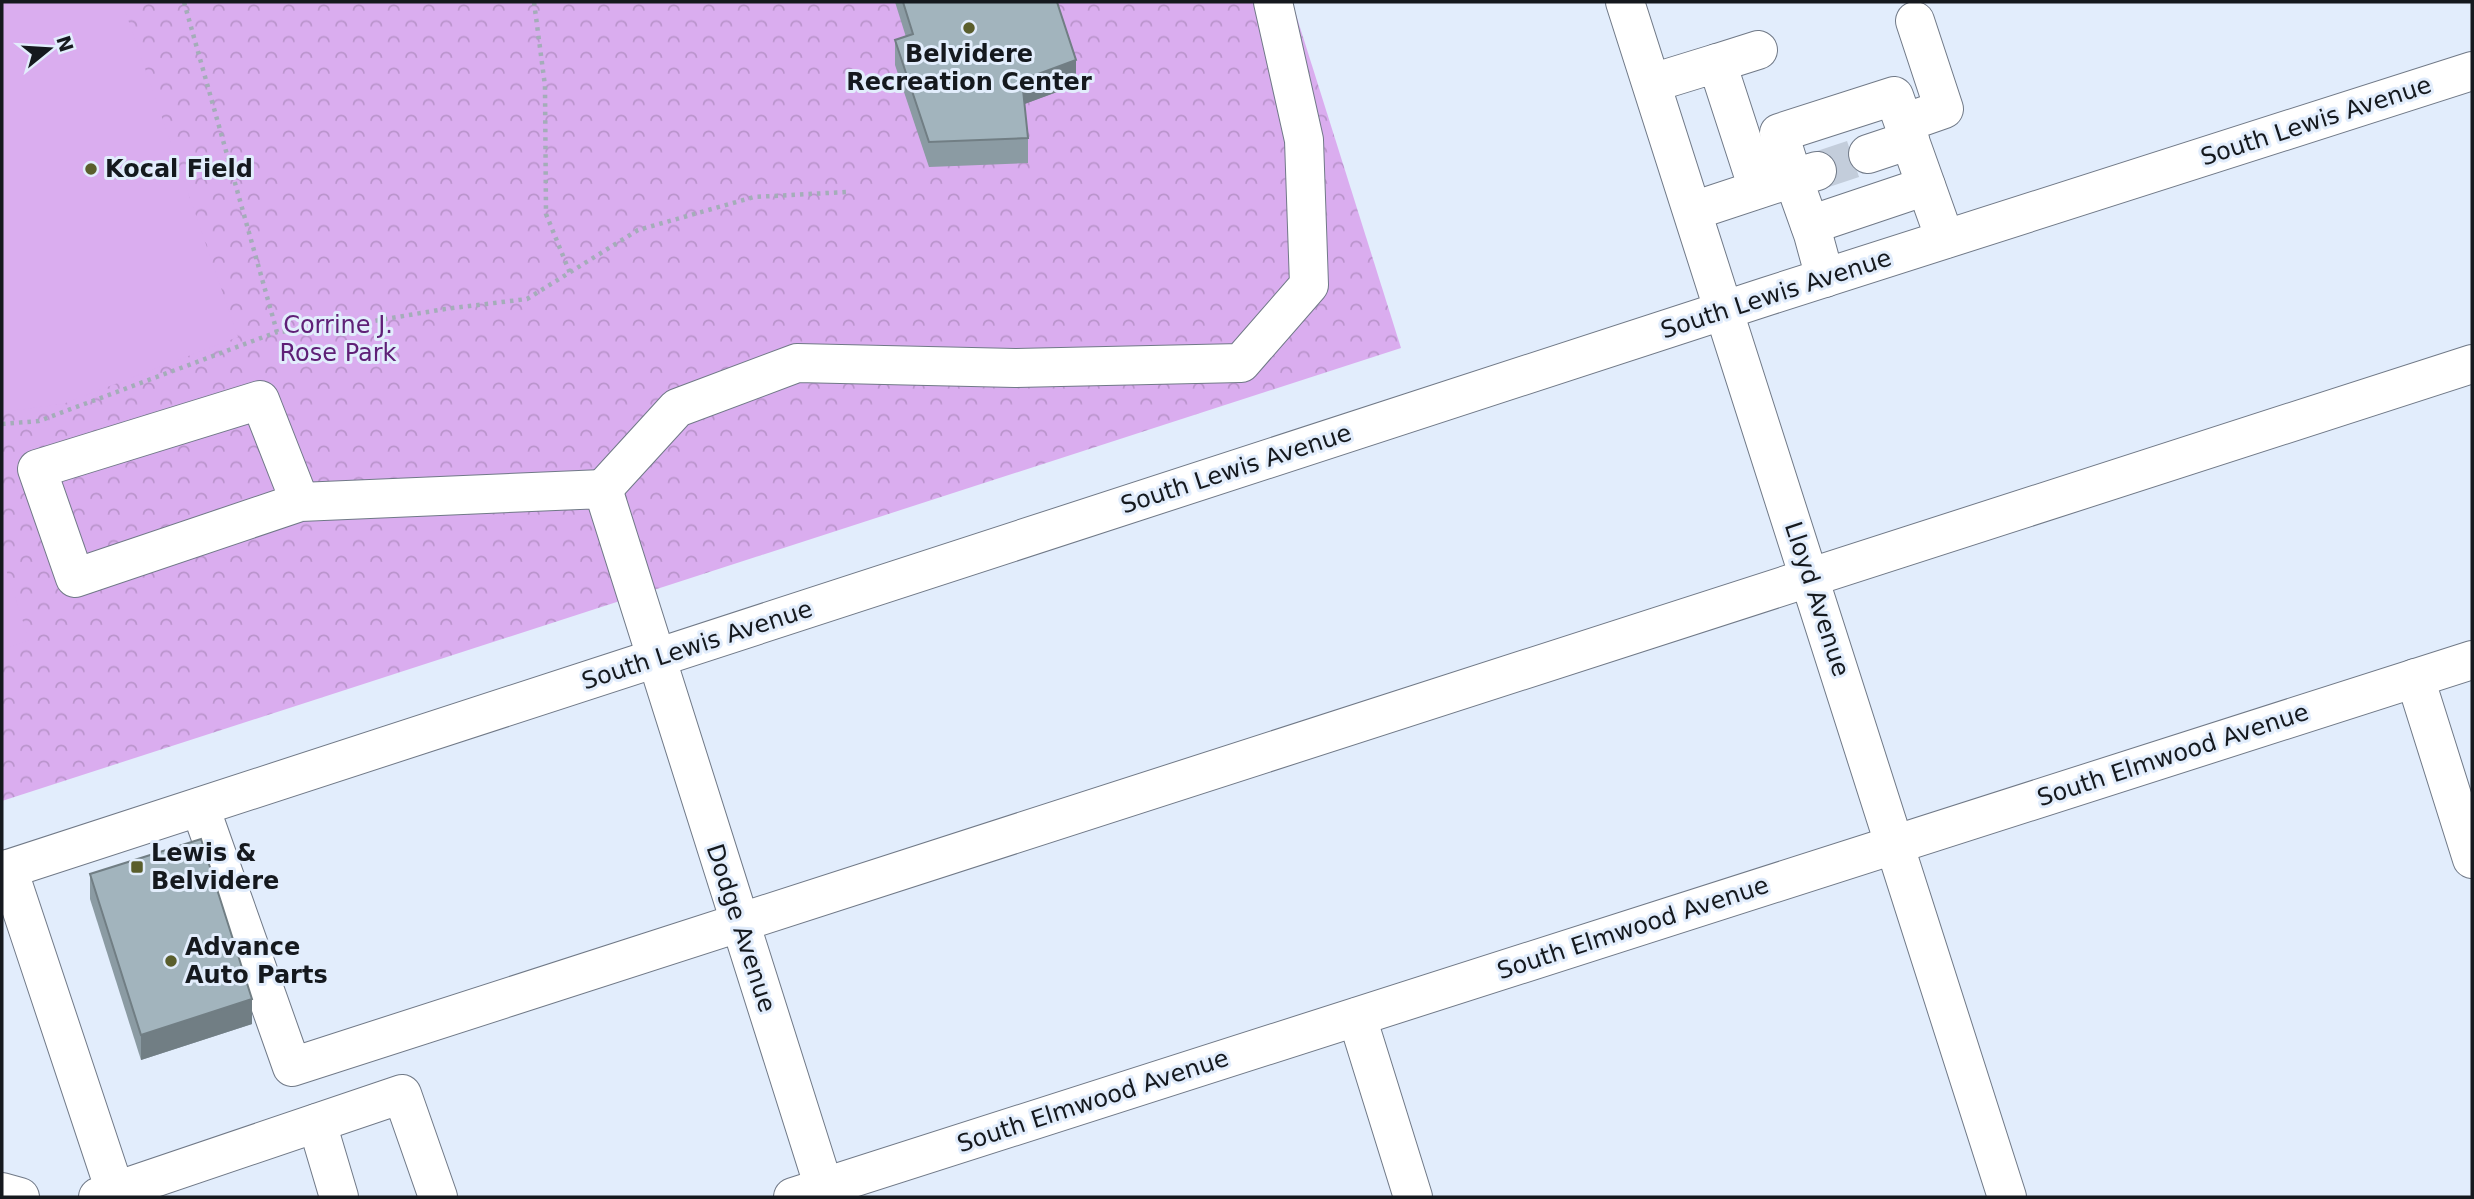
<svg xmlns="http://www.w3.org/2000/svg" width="2474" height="1199" viewBox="0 0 2474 1199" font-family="'DejaVu Sans',sans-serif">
<defs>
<pattern id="park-crowns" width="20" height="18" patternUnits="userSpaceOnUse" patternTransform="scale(1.75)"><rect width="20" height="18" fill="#daadef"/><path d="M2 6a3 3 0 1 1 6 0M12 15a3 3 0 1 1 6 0" fill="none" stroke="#ba94cc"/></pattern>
</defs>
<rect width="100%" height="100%" fill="#e2edfc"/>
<!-- park -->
<polygon fill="url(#park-crowns)" points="2,2 1292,2 1401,348 2,801"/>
<!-- pitch -->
<g fill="#daadef">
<polygon points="2,2 122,2 238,337 63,404 2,412"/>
<polygon points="2,557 29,640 2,649"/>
</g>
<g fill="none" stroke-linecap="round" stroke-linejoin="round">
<!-- minor-tunnel -->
<polyline stroke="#c3cddb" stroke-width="38" stroke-dasharray="38 19" stroke-linecap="butt" points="1817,171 1868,154"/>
<!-- minor casing -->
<g stroke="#707987" stroke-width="40">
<g id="minor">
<polyline points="1625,2 2007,1197"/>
<polyline points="1717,63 1758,50"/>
<polyline points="1652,83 1717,63 1758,189"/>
<polyline points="1904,123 1944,109 1915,21"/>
<polyline points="1868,154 1910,140"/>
<polyline points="1817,171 1793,178 1813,234 1825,278"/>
<polyline points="1693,211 1793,178 1779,133 1894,96 1945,239"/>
<polyline points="1810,225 1926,186"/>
<polyline points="603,489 677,408 797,363 1015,368 1241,363 1309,285 1304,140 1273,2"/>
<polyline points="300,502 260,400 37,469 75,578 300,502 603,489 827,1197"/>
<polyline points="2415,678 2472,859"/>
<polyline points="200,807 292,1067 2472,364"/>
<polyline points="8,869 117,1197"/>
<polyline points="1357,1017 1413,1197"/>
<polyline points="317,1123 339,1197"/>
<polyline points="2,1192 20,1197"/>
<polyline points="98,1197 402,1094 438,1197"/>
<polyline points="793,1197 2472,660"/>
</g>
</g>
<!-- major casing -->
<g stroke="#707987" stroke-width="40">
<polyline id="major" points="2,871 1768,296 2472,71"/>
</g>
<!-- path -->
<g stroke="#a4adb9" stroke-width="4.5" stroke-dasharray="3.5 5" stroke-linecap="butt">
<polyline points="184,2 277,332 338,327 445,309 527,299 638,230 754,197 846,192"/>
<polyline points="534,2 545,86 546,214 570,273"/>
<polyline points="2,424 39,421 277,332"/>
</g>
<!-- minor -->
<use href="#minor" stroke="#fff" stroke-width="38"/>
<!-- major -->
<use href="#major" stroke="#fff" stroke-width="38"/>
</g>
<!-- wall -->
<g fill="#8b9ba3">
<polygon points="895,2 1057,2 1076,85 1024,104 1028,138 1028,163 929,167 895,65 895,40 906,37"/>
<polygon points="90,874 252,1024 141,1060 90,899"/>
</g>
<!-- shaded-wall -->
<g fill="#717e84">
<polygon points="1076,60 1076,85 1022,105 1022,80"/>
<polygon points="252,999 252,1024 141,1060 141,1035"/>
</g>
<!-- building -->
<g fill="#a2b4bd" stroke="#717e84" stroke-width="2">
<polygon points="903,2 1057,2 1076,60 1022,80 1028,138 929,142 895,40 913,34"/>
<polygon points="201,839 252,999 141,1035 90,874"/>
</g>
<!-- markers -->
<g fill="#5a5e2c" stroke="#e2edfc" stroke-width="2.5">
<circle cx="969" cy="28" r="7"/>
<circle cx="91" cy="169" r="7"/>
<rect x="130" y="860" width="14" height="14" rx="3.5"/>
<circle cx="171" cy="961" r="7"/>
</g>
<g text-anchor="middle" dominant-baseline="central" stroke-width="6" stroke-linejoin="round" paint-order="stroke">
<!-- poi labels -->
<g font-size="24" font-weight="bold" fill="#15191e" stroke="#e2edfc" text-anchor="start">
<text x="969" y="54" text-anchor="middle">Belvidere<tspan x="969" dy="28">Recreation Center</tspan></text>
<text x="105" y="169">Kocal Field</text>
<text x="151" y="853">Lewis &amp;<tspan x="151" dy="28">Belvidere</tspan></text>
<text x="185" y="947">Advance<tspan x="185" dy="28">Auto Parts</tspan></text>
</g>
<!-- street labels -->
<g font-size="24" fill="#15191e" stroke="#e2edfc">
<text transform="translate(2316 121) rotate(-18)">South Lewis Avenue</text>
<text transform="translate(1776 294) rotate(-18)">South Lewis Avenue</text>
<text transform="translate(1236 469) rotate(-18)">South Lewis Avenue</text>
<text transform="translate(1817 599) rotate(72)">Lloyd Avenue</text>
<text transform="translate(697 645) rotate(-18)">South Lewis Avenue</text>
<text transform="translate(2173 755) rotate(-18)">South Elmwood Avenue</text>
<text transform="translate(741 928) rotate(72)">Dodge Avenue</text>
<text transform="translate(1633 928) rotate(-18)">South Elmwood Avenue</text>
<text transform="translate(1093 1101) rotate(-18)">South Elmwood Avenue</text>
</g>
<!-- park labels -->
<g font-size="24" fill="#5f2077" stroke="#e2edfc">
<text x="338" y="325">Corrine J.<tspan x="338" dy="28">Rose Park</tspan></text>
</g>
</g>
<!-- border -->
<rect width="2474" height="1199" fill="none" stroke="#15191e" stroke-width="7"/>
<!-- north arrow -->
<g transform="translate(49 49) rotate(72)" stroke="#e2edfc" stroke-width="5" paint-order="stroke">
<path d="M0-5L12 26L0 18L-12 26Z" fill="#15191e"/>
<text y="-10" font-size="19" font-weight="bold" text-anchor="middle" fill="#15191e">N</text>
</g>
</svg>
